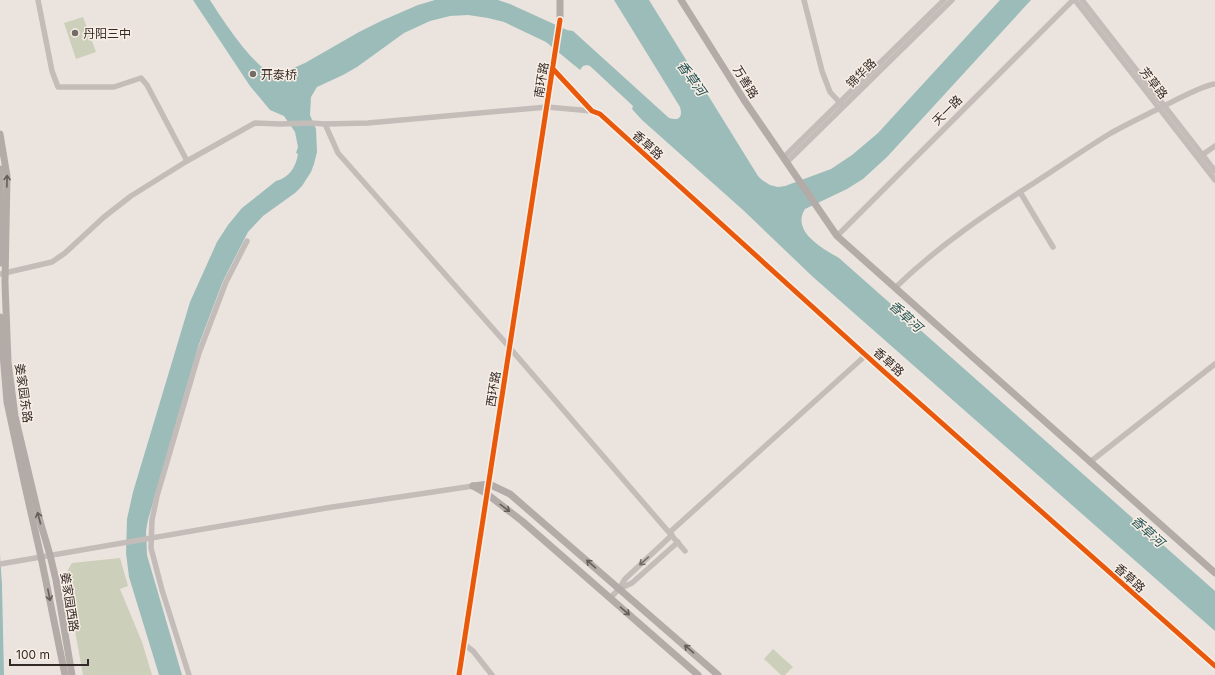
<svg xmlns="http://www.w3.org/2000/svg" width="1215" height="675" viewBox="0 0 1215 675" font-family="Inter,'Noto Sans SC',sans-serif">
<rect width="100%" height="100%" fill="#ebe4de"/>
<!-- green -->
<g fill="#cccfb9">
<polygon points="83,17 96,52 76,59 64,23"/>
<polygon points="120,558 128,586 120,589 142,642 152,675 83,675 65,575 72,563"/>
<polygon points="773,649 793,667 785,675 781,675 764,659"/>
</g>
<!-- water -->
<g fill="#9cbcba">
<path d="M193,0h17c14,22 42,65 65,76l30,-13 54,-31 22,-11 37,-16 17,-5h63l12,4 57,26 6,1 96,87c10,3 14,-1 11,-11l-66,-107h35l109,176 4,4 8,5 8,2 7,-1 46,-17 21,-14 26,-22 122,-133h31l-144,157 -24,22 -16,10 -42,20c-14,22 17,39 34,49l376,333v40l-402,-354 -70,-67 -101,-90 -10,-11 1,-3 -43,-40 -3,-1 -4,1 -3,4 -34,-28 -42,-20 -16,-4 -20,-3 -18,1 -20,5 -26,12 -47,34 -14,8 -26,12 -6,10 -1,18 6,14 1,23 -3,12 -3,8 -9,14 -7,7 -32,23 -15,16 -25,49 -24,63 -51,176 -2,11 1,24 35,120h-23l-30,-98 -3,-24 1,-34 6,-27 57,-190 27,-60 11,-17 14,-17 34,-27c13,-3 20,-14 22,-27l-2,-1 2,-6 -3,-15 -9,-13 -2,-3 -14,-6 -20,-24z"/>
<polygon points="0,555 2,585 4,675 0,675"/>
</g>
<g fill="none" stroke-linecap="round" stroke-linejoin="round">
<!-- minor -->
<g stroke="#c3bcb8" stroke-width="5.5">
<polyline points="38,0 52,71 58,87 114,87 141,78 147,85 187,161"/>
<polyline points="804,0 822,71 830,92 842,105"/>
<polyline points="1075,0 1215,180"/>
<polyline points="1082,0 1215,171"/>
<polyline points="553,69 592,111 600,114 881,369 1215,666"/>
<polyline points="325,124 338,153 510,348 685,551"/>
<polyline points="1202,155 1215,146"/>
<polyline points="784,157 944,0"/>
<polyline points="787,162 952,0"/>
<polyline points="1020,192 1053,247"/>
<polyline points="837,236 1073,0"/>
<polyline points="0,274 52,262 65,253 104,217 131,196 187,161 255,123 280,124 311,123 325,124 368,123 547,107 592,111"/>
<path d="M895,288c43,-42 92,-75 142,-107 25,-16 49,-33 74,-48 16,-9 33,-17 49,-25 12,-6 43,-23 55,-24"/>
<polyline points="1090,462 1215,364"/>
<polyline points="670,532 866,355"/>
<polyline points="0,564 326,508 473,486"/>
<polyline points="619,589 632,583 678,542"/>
<polyline points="610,598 619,589 625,579 672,535"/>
<polyline points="464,644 473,651 492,675"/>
<polyline points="189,675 162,590 151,548 152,520 157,496 199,353 226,282 247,241"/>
<polyline points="459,675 560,20"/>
</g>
<!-- major -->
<g stroke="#b2aba7" stroke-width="7">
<polyline points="560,0 560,20"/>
<polyline points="681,0 744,100 837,236 1215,573"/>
<polyline points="0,134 7,176 5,283 8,362 15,416 40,521 50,555 56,580 72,675"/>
<polyline points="0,169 0,263"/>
<polyline points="0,317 7,402 25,486 41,557 65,675"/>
<polyline points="473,486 489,484 510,494 718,675"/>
<polyline points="473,486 487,494 522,521 698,675"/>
</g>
<!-- cycleway casing -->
<g stroke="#f8eee5" stroke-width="8">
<g id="cycleway">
<polyline points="553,69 592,111 600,114 881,369 1215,666"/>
<polyline points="459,675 560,20"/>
</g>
</g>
<!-- cycleway -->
<use href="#cycleway" stroke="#e8590c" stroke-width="5"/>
</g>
<!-- one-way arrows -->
<defs><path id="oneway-shaft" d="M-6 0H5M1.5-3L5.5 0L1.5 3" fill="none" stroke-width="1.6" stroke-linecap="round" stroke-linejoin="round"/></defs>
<g stroke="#665e5a">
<use href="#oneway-shaft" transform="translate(7 181) rotate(-89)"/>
<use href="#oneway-shaft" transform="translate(505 508) rotate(37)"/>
<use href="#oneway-shaft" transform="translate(39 518) rotate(-105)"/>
<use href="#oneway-shaft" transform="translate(591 564) rotate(-139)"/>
<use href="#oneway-shaft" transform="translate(49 595) rotate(79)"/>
<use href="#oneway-shaft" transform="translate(625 611) rotate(41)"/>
<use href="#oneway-shaft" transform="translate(689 649) rotate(-139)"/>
</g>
<use stroke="#746c68" href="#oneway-shaft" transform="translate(644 561) rotate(138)"/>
<!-- markers -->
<g fill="#736b67" stroke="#f8eee5" stroke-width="1.5">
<circle cx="75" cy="33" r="4"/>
<circle cx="253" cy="74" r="4"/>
</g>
<g text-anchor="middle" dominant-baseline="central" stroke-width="3" stroke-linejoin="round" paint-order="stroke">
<!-- poi labels -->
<g font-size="12" fill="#332a27" stroke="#f8eee5" text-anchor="start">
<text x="83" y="33">丹阳三中</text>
<text x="261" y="74">开泰桥</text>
</g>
<!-- street labels -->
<g font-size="12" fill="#332a27" stroke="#f8eee5">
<text transform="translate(861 73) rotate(-44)">锦华路</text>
<text transform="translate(541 80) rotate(-81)">南环路</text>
<text transform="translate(746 82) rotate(58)">万善路</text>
<text transform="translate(1154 83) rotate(52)">芳草路</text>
<text transform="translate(947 110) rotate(-45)">天一路</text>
<text transform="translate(648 145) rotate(42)">香草路</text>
<text transform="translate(889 362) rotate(42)">香草路</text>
<text transform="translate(493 389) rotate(-81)">西环路</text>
<text transform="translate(24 393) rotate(82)">姜家园东路</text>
<text transform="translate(1130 578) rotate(42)">香草路</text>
<text transform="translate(70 602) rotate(81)">姜家园西路</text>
</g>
<!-- water labels -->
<g font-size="13" font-style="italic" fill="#1f5152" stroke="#f8eee5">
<text transform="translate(692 78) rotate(54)">香草河</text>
<text transform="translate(906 316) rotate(42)">香草河</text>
<text transform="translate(1148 531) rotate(42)">香草河</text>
</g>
</g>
<!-- scale -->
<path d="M10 659v6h78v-6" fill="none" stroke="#332a27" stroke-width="2"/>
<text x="16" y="659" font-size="12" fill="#332a27" stroke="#f8eee5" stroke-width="3" paint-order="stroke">100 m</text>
</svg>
